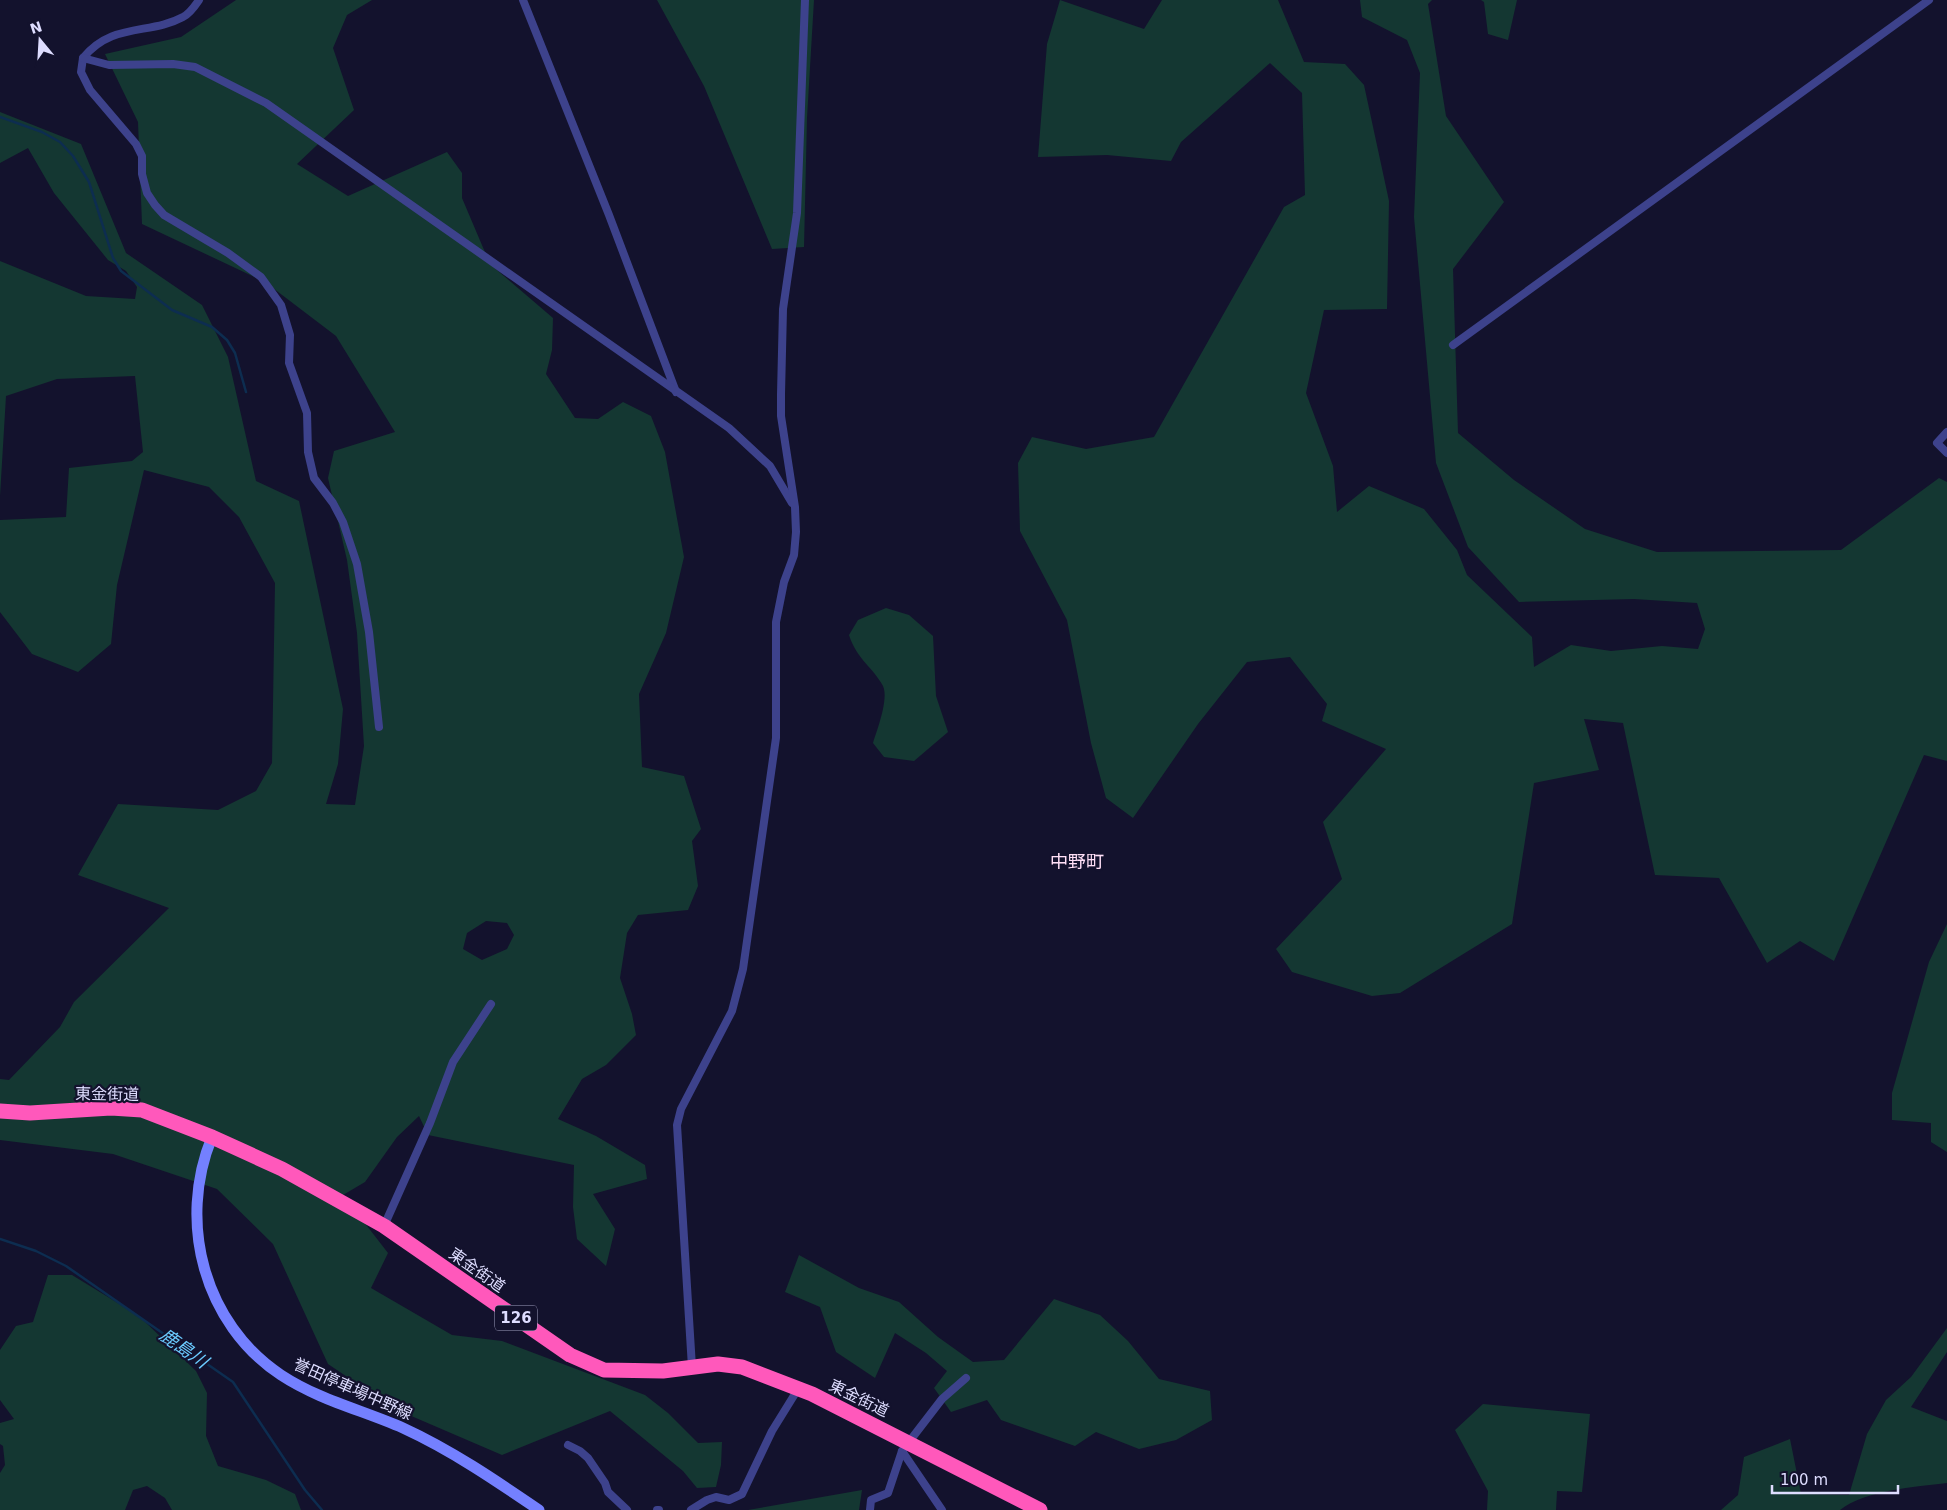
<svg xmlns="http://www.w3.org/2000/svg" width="1947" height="1510" viewBox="0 0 1947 1510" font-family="'DejaVu Sans','Noto Sans JP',sans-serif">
<rect width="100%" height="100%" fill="#13122d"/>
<!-- green -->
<g fill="#143732" fill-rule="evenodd">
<path d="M236,0h136l-25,15 -14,33 21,62 -57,54 51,32 99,-44 15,21v25l28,66 63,54 -1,32 -6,24 29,44 23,1 25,-17 28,14 14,36 19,105 -18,76 -27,61 3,73 42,9 17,53 -9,12 6,45 -10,24 -50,5 -11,18 -7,45 12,36 4,21 -30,30 -24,14 -24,40 38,17 49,29 2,14 -54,15 22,35 -9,37 -29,-27 -4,-32 1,-42 -146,-30 -9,-19 -22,21 -32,45 -22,13 45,58 -17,35 81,47 50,6 143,54 23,18 30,30 24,-1 -1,23 -5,22 -19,1 -14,-17 -73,-60 -108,44 -107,-46 -67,-45 -55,-120 -56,-55 -104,-35 -113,-14v-61l9,1 51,-53 14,-25 95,-94 -91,-33 40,-71 100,6 38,-19 16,-28 3,-180 -36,-66 -30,-30 -65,-17 -27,115 -6,59 -33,28 -46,-18 -32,-42v-92l66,-3 3,-49 63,-7 11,-9 -8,-76 -78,3 -51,17 -6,100v-235l86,35 49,3 2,-12 -11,-16 -18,-11 -54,-67 -26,-45 -28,15v-51l81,32 45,109 76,52 26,52 28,124 43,20 44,208 -5,55 -12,40 29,1 9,-59 -7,-113 -10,-73 -19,-82 6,-27 61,-19 -59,-96 -71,-54 -123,-58 -4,-102 -33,-68 76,-17zM486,921l21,2 7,12 -7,14 -25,11 -19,-11 4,-16z"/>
<polygon points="657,0 814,0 807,118 804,247 772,249 704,86"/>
<polygon points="1060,0 1144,29 1162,0 1278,0 1304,62 1345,64 1364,85 1389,201 1387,309 1324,310 1306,393 1333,466 1337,512 1369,486 1424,509 1457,550 1467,575 1532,637 1534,667 1571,645 1611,651 1662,646 1698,649 1705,629 1697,603 1634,599 1519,602 1468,547 1436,463 1414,217 1420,73 1407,40 1362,17 1360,0 1432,0 1428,4 1446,116 1504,202 1453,269 1458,433 1514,480 1585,529 1657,552 1841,550 1939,478 1947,482 1947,761 1924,755 1834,961 1800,941 1767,963 1719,878 1655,875 1623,723 1584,719 1599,770 1534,783 1512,924 1400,993 1372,996 1292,972 1276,949 1342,879 1323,822 1386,749 1322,721 1327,704 1290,657 1247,662 1198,724 1133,818 1106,798 1091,743 1067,620 1020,531 1018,463 1032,437 1086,449 1154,437 1284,207 1305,195 1302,93 1270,63 1181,142 1171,161 1107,155 1038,157 1047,44"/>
<polygon points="1481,0 1517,0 1508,40 1488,34 1484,2"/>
<path d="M886,608l23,7 24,21 3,60 12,36 -34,29 -30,-4 -11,-14c4,-13 16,-44 10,-57 -10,-19 -26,-26 -34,-51l9,-15z"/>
<polygon points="1947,924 1947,1152 1931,1142 1931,1123 1892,1120 1892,1093 1929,962"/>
<polygon points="799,1255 859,1288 899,1302 938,1337 973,1362 1004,1360 1054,1299 1100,1315 1128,1341 1159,1379 1210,1391 1212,1420 1176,1440 1139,1449 1096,1432 1075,1446 1001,1420 987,1400 951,1412 934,1388 947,1371 926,1353 895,1333 875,1378 836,1352 820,1307 785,1292"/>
<polygon points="48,1275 72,1275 139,1316 196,1371 207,1393 206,1436 218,1466 266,1480 295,1494 301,1510 172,1510 165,1498 147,1486 133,1490 125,1510 0,1510 0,1473 5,1465 3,1446 0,1444 0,1423 14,1419 0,1400 0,1350 16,1326 33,1322"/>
<path d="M1947,1328v24l-36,55 36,14v62c-32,4 -82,7 -107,27h-119l17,-15 6,-38 46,-18 11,55 48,1 18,-61 19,-34 25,-23z"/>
<polygon points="1483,1404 1590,1414 1582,1492 1557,1491 1556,1510 1487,1510 1488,1491 1455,1430"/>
<polygon points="862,1490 859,1510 748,1510"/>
</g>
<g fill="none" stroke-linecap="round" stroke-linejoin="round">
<!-- stream -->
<g stroke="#0d2d50" stroke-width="2.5">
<polyline points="0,117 42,132 60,142 73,156 89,182 113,258 121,271 172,310 212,327 227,340 235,353 246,392"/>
<polyline points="0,1239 36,1251 66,1266 233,1382 305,1490 322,1510"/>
</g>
<!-- street -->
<g stroke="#3d428c" stroke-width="8">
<path d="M199,0c-4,6 -10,14 -16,17 -33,18 -71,5 -100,41l-2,14 9,18 46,54 6,12v18l5,19 8,12 9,10 64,38 33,24 20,28 9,30 -1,28 18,50 1,39 6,26 19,25 10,19 14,42 12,68 10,95"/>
<polyline points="523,0 609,215 676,392"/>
<polyline points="83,58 109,65 173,64 195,67 266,103 729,428 770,466 792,503"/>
<polyline points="1453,345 1929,0"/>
<polyline points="1947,432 1937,443 1947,453"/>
<polyline points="384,1226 430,1123 453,1062 491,1004"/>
<polyline points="692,1367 677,1125 681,1109 732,1011 743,969 776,738 776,622 784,582 794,555 796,532 795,507 781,416 781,394 783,309 797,213 805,0"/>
<polyline points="568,1445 580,1451 588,1458 605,1483 608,1492 627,1510"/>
<polyline points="902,1451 942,1510"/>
<polyline points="657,1510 659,1510"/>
<polyline points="691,1510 707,1500 716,1497 729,1500 742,1494 772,1431 798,1389"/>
<polyline points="870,1510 871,1500 888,1493 902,1451 942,1399 966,1378"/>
</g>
<!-- secondary -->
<path stroke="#7480ff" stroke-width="11" d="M212,1137c-35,85 -8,187 69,238 38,25 81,35 122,53 48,22 92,52 136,82"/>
<!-- highway -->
<polyline stroke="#ff58bb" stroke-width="15" points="0,1111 30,1113 111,1108 142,1110 212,1137 282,1169 384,1226 570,1355 604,1370 663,1371 718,1364 742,1367 812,1394 1040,1510"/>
</g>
<g text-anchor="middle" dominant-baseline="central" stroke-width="4.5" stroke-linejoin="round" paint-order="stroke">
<!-- shield labels -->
<rect fill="#13122d" stroke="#a1a0c0" stroke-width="1" x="495" y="1305.5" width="42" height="25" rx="4"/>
<g font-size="15" font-weight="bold" fill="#deddff">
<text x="516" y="1318">126</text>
</g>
<!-- street labels -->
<g font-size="16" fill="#deddff" stroke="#13122d">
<text transform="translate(107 1094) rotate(1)">東金街道</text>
<text transform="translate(477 1270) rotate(35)">東金街道</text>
<text transform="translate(353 1389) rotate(24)">誉田停車場中野線</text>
<text transform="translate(859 1398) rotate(26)">東金街道</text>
</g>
<!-- neighbourhood labels -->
<g font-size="18" fill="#ffdff7" stroke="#13122d">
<text x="1077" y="861">中野町</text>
</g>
<!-- water labels -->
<g font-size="18" font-style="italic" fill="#6bcbff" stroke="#13122d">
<text transform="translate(184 1348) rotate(35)">鹿島川</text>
</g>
</g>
<!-- north arrow -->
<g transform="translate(40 40) rotate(342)" stroke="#13122d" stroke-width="4" paint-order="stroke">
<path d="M0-4L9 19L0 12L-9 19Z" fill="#deddff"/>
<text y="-8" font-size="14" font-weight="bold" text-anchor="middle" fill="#deddff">N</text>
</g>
<!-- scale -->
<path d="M1772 1485v8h126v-8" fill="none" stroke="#deddff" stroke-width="2.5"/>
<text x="1780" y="1485" font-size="15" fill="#deddff" stroke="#13122d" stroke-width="4" paint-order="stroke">100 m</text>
</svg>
